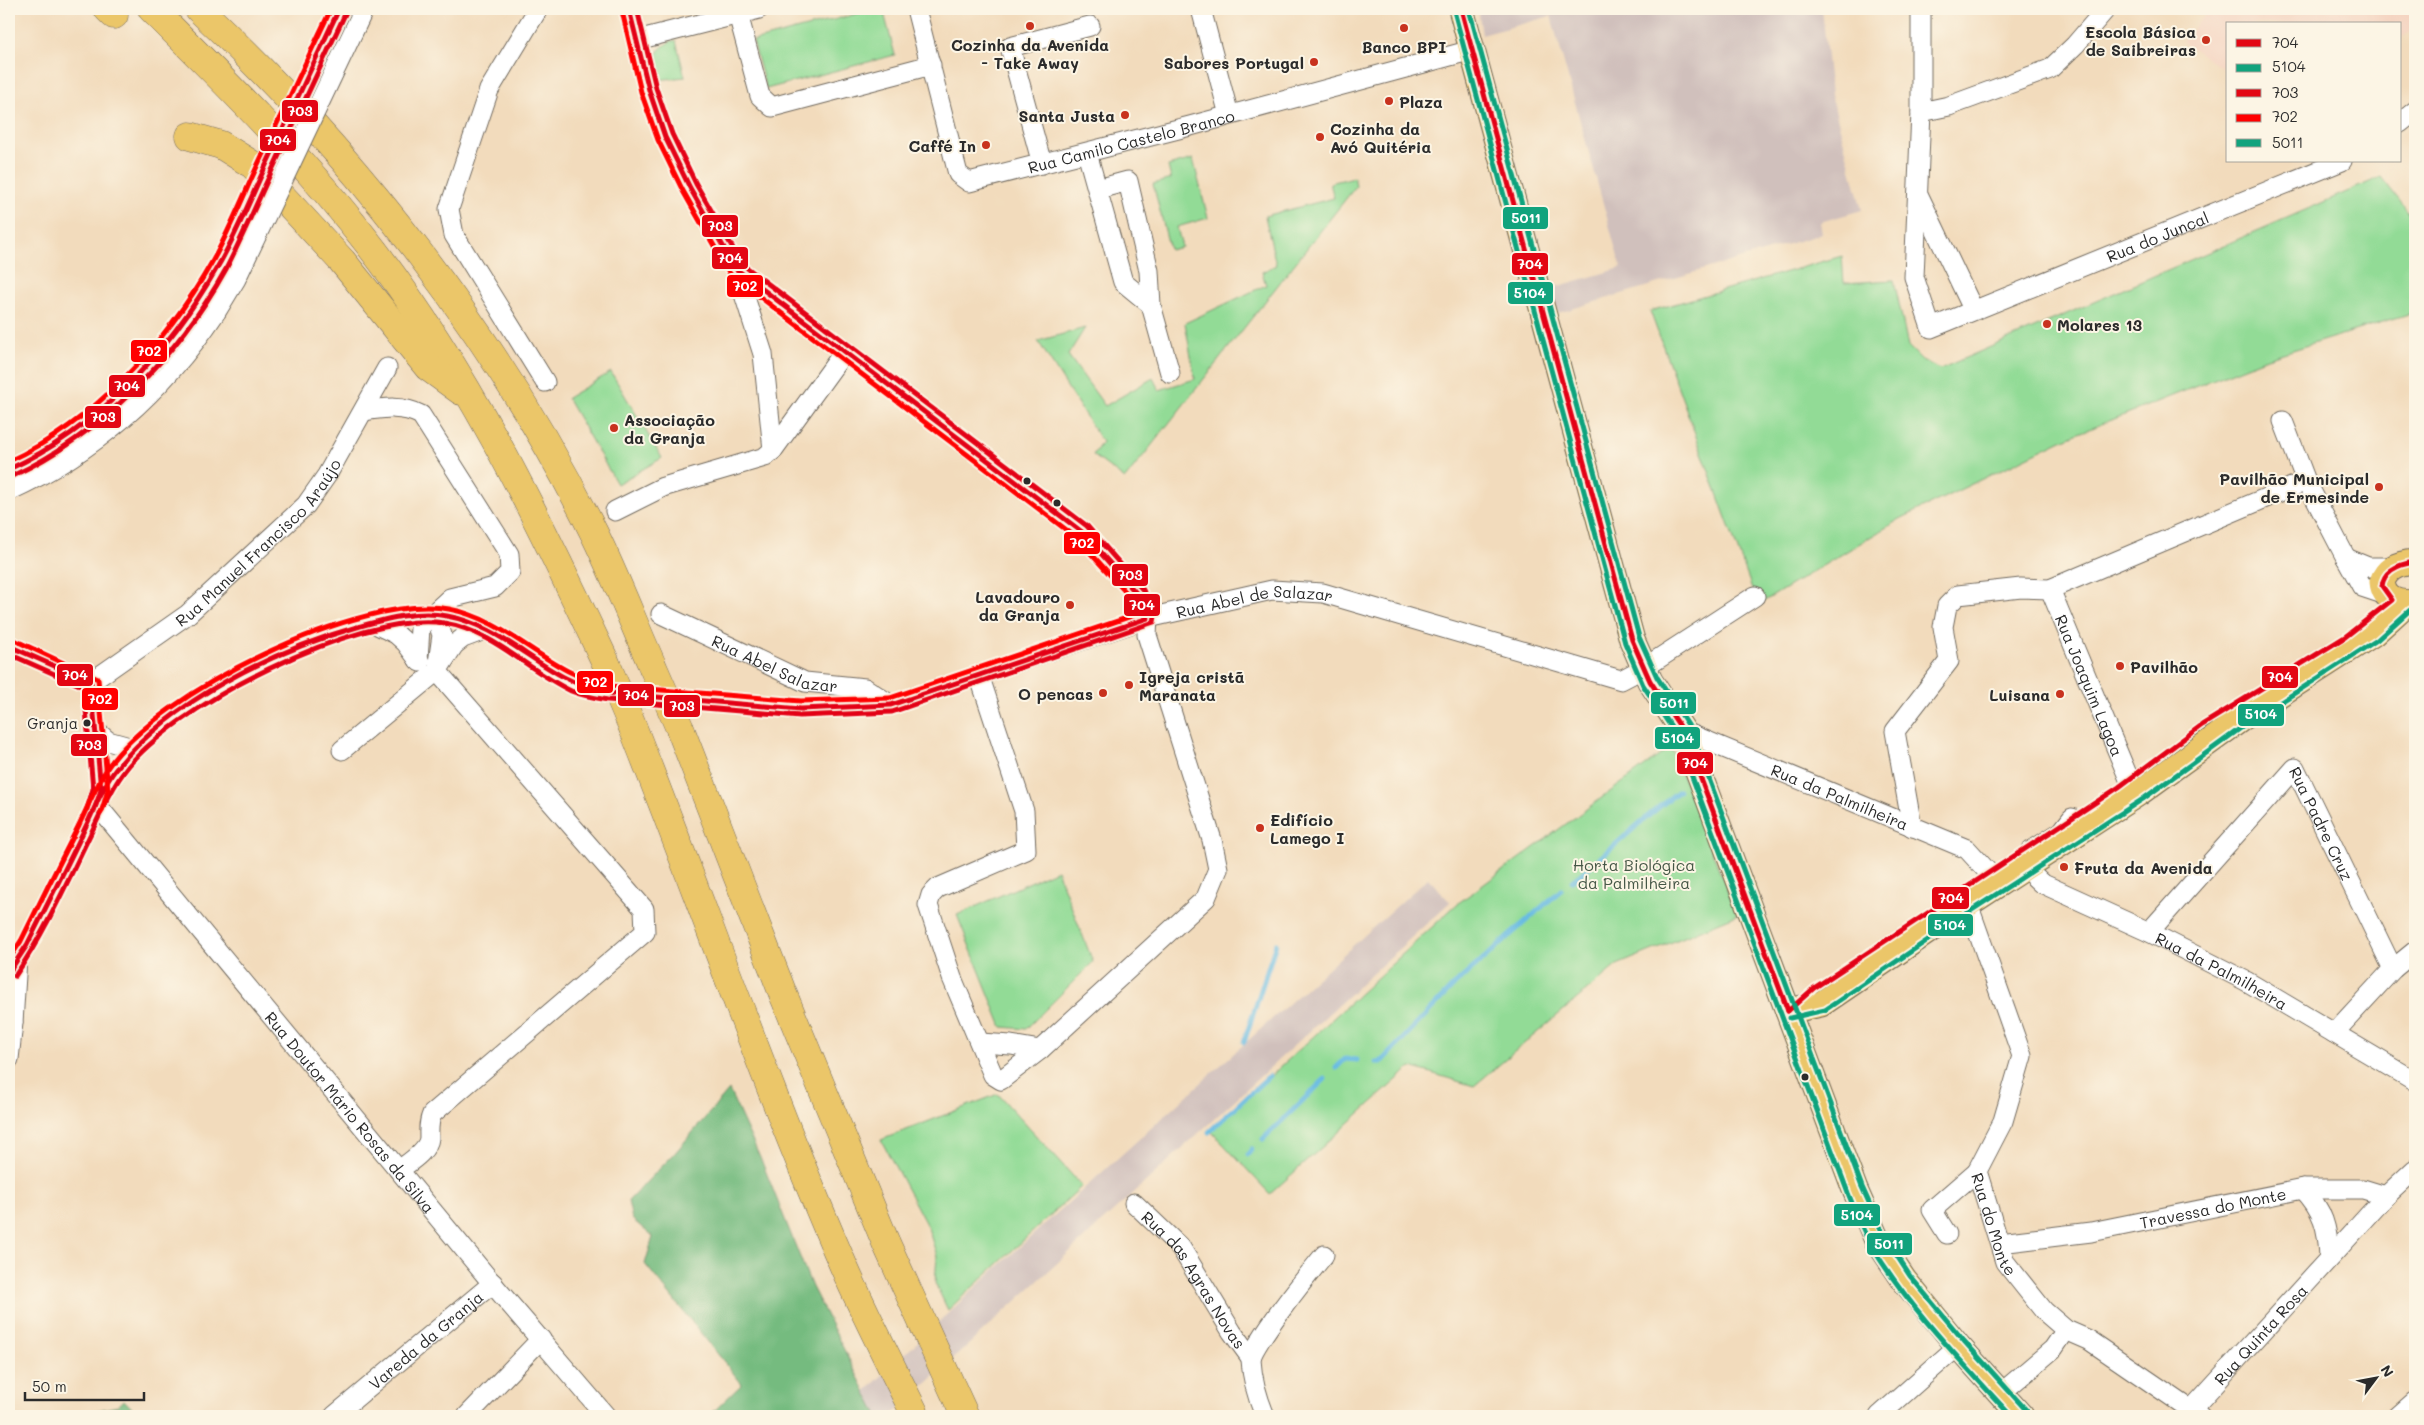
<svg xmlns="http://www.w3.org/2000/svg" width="2424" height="1425" viewBox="0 0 2424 1425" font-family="Mali,sans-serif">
<rect width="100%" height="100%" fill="#fcf5e5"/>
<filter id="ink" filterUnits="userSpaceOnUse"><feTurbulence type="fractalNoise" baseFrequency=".02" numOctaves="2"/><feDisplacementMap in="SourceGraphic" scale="10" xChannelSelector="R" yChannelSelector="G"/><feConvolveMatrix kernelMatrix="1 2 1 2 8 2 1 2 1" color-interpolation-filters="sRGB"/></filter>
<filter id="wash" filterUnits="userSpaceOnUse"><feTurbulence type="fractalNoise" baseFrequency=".0096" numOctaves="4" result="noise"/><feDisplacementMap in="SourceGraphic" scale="20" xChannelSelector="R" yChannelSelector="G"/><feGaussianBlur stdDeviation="1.12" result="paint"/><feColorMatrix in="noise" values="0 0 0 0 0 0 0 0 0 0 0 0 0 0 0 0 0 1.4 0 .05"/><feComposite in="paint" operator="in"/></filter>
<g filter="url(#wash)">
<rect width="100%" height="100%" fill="#f2dbbc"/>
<!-- built -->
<polygon fill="#f4d3c0" points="2211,9 2415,9 2415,27 2400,39 2400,24 2228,24 2228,72 2182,41"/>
<!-- industrial -->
<g fill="#d0c0bc">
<polygon points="1478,9 1822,9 1831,95 1862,210 1820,222 1822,234 1558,313 1552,288 1621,268 1551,16 1482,35"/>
<polygon points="1428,878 1450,902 891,1416 839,1416 993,1271"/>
</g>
<!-- green -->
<g fill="#92db96" stroke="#5e8360">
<polygon points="875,9 883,9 895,55 766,89 753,41"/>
<path d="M671,41h5l9,36 -29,3c-4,-21 -3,-28 15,-39z"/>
<polygon points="1193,159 1208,218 1177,227 1182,247 1170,250 1153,184 1171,179 1168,166"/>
<polygon points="1354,177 1356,186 1125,479 1093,455 1102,442 1038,341 1085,328 1068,355 1105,406 1153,378 1159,390 1195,379 1185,323 1266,285 1262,272 1276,265 1265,216 1334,198 1330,183"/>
<polygon points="2381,177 2410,214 2415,211 2415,312 2267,358 2064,439 1900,519 1758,605 1650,311 1842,256 1844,283 1894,280 1908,346 1922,360 1940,369"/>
<polygon points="611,372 662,458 617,484 567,398"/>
<polygon points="1671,747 1737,915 1617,965 1474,1086 1411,1067 1270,1194 1211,1131 1457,904"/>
<polygon points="1057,870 1093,962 1026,1029 1002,1027 957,915"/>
<polygon points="998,1094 1082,1186 948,1310 935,1283 937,1256 928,1228 881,1140"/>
</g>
<!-- forest -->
<g fill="#75bb7f" stroke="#507355">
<polygon points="729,1090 762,1162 812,1287 878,1416 709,1416 742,1384 645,1264 653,1237 632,1219 628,1201 674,1154"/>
<polygon points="124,1400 140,1416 69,1416 118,1406"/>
</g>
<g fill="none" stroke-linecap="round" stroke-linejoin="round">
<!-- stream -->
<g stroke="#67bbe3" stroke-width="5">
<path d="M1572,881c37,-29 70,-62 107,-90"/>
<polyline points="1244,1042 1276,944"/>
<polyline points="1376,1062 1381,1062 1455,984 1561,890"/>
<polyline points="1336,1068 1345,1059 1357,1060"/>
<polyline points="1209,1132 1269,1076"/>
<polyline points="1263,1139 1325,1079"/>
<polyline points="1248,1154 1252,1149"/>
</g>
</g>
</g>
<g filter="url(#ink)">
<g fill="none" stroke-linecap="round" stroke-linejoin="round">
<!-- minor casing -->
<g stroke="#71695e" stroke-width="21">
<g id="minor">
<polyline points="538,9 489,90 449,209 454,235 545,382"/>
<path d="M629,9c11,43 18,87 36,128 20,46 46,89 71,132l346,263 55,62 11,24 -1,17 65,205 6,29 -12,29 -166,152 -39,30 -8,-5 -41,-97 -24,-73 3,-10 7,-7 88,-38 -2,-39 -45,-136"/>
<path id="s1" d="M916,9l42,165 11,8 221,-56 282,-76"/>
<polyline points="1201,9 1229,115"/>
<path id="s2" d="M1921,9v103l-7,165 17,51 411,-167"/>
<polyline points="738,14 760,96 772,107 931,65"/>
<polyline points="637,40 759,9"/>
<polyline points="1921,112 1949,106 2050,69 2075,45 2106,9"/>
<polyline points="2400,123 2415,111"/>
<polyline points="1087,153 1123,282 1151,305 1149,271 1128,181 1098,189"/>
<polyline points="1042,164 1010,47 1090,26"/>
<polyline points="1919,196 1973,309"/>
<polyline points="736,269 763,354 773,450"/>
<polyline points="1151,305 1170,373"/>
<path d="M364,411c20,-3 39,-6 57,4l88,139 1,18 -15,15 -45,11 -25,23 -5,7 -2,32"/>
<polyline points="2283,421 2306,481 2346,558"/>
<path d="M9,469c76,-31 142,-102 188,-167"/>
<path d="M9,491c86,-39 155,-101 207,-179"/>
<polyline points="615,511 663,487 765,457 773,450 844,352"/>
<path id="s3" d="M2050,589l79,190"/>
<polyline points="2386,595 2362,587 2346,558 2368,567 2394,567"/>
<polyline points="435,614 442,635 438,663"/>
<path id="s4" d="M661,614l144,68 60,6 26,17"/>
<polyline points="373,623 396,634 406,643 420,662"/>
<polyline points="9,646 91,682"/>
<path id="s5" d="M91,682l97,-68 118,-109 21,-30 60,-107"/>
<polyline points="95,730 108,741 133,748"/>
<path id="s6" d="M1683,731l284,118 22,24"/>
<polyline points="342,750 437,671 454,645 463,638 487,629"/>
<path id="s7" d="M101,790c11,-14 21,-30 32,-42 60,-61 240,-151 325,-130 42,11 76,45 115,65 11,6 24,8 36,10l192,16 90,-4 257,-87 124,-28 51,3 298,87 23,-12 111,-72"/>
<path id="s8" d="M97,805l400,484 109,127"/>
<path id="s9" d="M2072,818l-10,13 -31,20 -6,17 16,15 108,49 97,49 169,100"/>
<polyline points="1912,827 1895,731 1949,661 1943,627 1947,606 1958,595 2021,588 2050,589 2306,481"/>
<path id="s10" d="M1968,904l54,152 -19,65 -26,50 28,91 39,49 22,19 23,10 111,76"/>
<path id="s11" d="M2149,932l146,-164 98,201"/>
<polyline points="9,972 27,945 97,805 101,790 91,682"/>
<polyline points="13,1023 17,959"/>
<polyline points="2334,1033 2393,969 2415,951"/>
<polyline points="980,1043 1011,1045 1040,1050"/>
<polyline points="9,1059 13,1023 10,1011"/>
<path d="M399,1170c9,-7 29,-19 30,-32 0,-9 -1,-15 3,-24l213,-182 -1,-23 -207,-238"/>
<path d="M2303,1189c20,21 25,39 26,68"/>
<path id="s12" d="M1134,1203l47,45 51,84 19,26"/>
<polyline points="1947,1234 1932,1210 1977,1171"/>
<path id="s13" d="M2000,1243l91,-11 212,-43h60l23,7"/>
<polyline points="2000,1394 2053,1349 2066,1330"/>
<path id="s14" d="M2190,1411l196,-215 29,-27"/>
<path id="s15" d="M334,1416l159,-133"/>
<polyline points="467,1416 541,1339"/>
<path d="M1265,1416c-7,-17 -13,-37 -14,-56 0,-15 60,-89 73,-105"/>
<polyline points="1879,1416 1958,1346"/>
<polyline points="2398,1416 2415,1401"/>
</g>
</g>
<!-- major casing -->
<g stroke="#71695e" stroke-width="27">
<g id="major">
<polyline points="1461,9 1632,640 1650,681 1683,731 1855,1190 1877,1240 1904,1280 1958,1346 2021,1416"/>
<path d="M2415,562c-15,1 -28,5 -33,20 2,19 17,21 33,21"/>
<polyline points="1788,1011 1821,1004 1968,904 2139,793 2241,719 2373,634 2407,603"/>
</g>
</g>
<!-- highway casing -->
<g stroke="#71695e" stroke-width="29">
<g id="highway">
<polyline points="108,9 114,15"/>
<path d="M152,9c72,72 145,144 208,224 103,129 175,279 245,428"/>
<path d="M199,9c159,149 300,331 396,526 21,43 38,87 57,130"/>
<polyline points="190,136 221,145 253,165 342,261 428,367 461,391"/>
<path d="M633,728c71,179 134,362 211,539 22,50 48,100 72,149"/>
<polyline points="681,731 783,994 886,1243 965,1416"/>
</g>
</g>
<!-- minor -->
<use href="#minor" stroke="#fff" stroke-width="19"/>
<!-- major -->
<use href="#major" stroke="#ebc669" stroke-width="25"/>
<!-- highway -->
<use href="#highway" stroke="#ebc669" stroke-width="28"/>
<!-- minor-bridge casing -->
<g stroke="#71695e" stroke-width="21" stroke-linecap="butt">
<g id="minor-bridge">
<polyline points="197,302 219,265 339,9"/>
<polyline points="216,312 236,279 364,9"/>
</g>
</g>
<!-- highway-bridge casing -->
<g stroke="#71695e" stroke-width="29" stroke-linecap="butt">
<g id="highway-bridge">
<polyline points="605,661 633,728"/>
<polyline points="652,665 681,731"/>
</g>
</g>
<!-- minor-bridge -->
<use href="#minor-bridge" stroke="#fff" stroke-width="19"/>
<!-- highway-bridge -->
<use href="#highway-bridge" stroke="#ebc669" stroke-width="28"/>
<!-- bus-1 casing -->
<g stroke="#fcf5e5" stroke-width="9">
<g id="bus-1">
<polyline points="1461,9 1632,640 1650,681 1683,731 1788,1011"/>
<path d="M9,469c89,-40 161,-119 209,-203 19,-32 33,-69 49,-103 24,-51 48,-103 72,-154"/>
<polyline points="9,646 91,682 101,790 94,811"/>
<path d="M9,972l18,-27c20,-40 40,-79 59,-119 9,-18 17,-41 30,-57 56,-69 157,-118 241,-142 29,-8 60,-17 90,-11 62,11 98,66 162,77l192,16 90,-4 257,-87 -11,-24 -55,-62 -346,-263 -46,-81 -25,-51 -16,-47 -20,-81"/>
<path d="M1788,1011l26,-23 305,-201 83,-62 143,-88 47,-37 -10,-14c2,-17 18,-22 33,-24"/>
</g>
</g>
<!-- bus-2 casing -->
<g stroke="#fcf5e5" stroke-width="9">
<g id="bus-2">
<path d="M1454,11l171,632 18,42 33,49 172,459c7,17 14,36 23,52 38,63 91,117 140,171"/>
<polyline points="1790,1018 1825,1010 1972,910 2143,799 2245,725 2377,640 2410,610 2415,610"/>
</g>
</g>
<!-- bus-3 casing -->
<g stroke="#fcf5e5" stroke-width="9">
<g id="bus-3">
<path d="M12,476c89,-41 167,-122 214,-207 17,-33 32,-69 48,-103 24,-51 48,-103 72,-154"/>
<polyline points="9,654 84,687 93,789 87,809"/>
<path d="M15,976c31,-45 53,-96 77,-145 9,-18 17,-38 29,-55 45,-68 242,-167 323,-153 49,8 83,47 127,68 12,5 25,7 37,9l192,16 92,-4 262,-90 1,-6 -12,-26 -56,-64 -345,-262 -46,-80 -24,-50 -16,-46 -19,-79"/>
</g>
</g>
<!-- bus-4 casing -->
<g stroke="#fcf5e5" stroke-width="9">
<g id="bus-4">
<path d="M9,461c84,-38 158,-119 203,-199 18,-32 32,-68 48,-102 24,-51 47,-101 71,-151"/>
<polyline points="12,639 98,679 108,790 101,813"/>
<path d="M9,959l12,-18c19,-39 38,-77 58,-116 9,-19 18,-41 29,-58 50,-74 253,-175 341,-158 61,11 100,66 161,77l191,15 89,-3 248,-84 -7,-16 -54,-60 -347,-264 -47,-83 -25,-51 -17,-48 -19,-81"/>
</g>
</g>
<!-- bus-5 casing -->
<g stroke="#fcf5e5" stroke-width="9">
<polyline id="bus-5" points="1469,9 1639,637 1657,677 1690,728 1862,1187 1884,1236 1910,1276 1964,1341 2027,1411"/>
</g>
<!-- bus-1 -->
<use href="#bus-1" stroke="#e30613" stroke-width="5"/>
<!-- bus-2 -->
<use href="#bus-2" stroke="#11a37d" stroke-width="5"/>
<!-- bus-3 -->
<use href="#bus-3" stroke="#e30613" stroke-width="5"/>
<!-- bus-4 -->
<use href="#bus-4" stroke="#f00" stroke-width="5"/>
<!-- bus-5 -->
<use href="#bus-5" stroke="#11a37d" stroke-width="5"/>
</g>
</g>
<!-- markers -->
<g fill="#c8321e" stroke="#fcf5e5" stroke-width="2">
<circle cx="1030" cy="26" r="5"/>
<circle cx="1404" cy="28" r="5"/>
<circle cx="2206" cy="40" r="5"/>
<circle cx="1314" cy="62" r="5"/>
<circle cx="1389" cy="101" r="5"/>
<circle cx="1125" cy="115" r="5"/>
<circle cx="1320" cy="137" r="5"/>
<circle cx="986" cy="145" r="5"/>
<circle cx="2047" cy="324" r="5"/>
<circle cx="614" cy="428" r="5"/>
<circle cx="2379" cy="487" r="5"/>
<circle cx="1070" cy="605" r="5"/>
<circle cx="2120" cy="666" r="5"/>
<circle cx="1129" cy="685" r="5"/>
<circle cx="1103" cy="693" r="5"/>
<circle cx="2060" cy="694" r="5"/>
<circle cx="1260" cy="828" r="5"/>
<circle cx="2064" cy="867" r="5"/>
</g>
<g fill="#2b2b2b" stroke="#fcf5e5" stroke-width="2">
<circle cx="1027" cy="481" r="4.5"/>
<circle cx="1057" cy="503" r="4.5"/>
<circle cx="87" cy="723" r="4.5"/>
<circle cx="1805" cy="1077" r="4.5"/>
</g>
<g text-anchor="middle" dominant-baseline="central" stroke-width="4" stroke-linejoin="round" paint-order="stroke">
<!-- bus labels -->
<g font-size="15" fill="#2b2b2b" stroke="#fcf5e5" text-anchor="end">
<text x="78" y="723">Granja</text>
</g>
<!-- poi labels -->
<g font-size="16" font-weight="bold" fill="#2b2b2b" stroke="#fcf5e5" text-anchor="end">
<text x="2196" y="31">Escola Básica<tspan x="2196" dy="18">de Saibreiras</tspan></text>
<text x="1030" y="44" text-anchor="middle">Cozinha da Avenida<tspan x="1030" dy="18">- Take Away</tspan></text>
<text x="1404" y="46" text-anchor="middle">Banco BPI</text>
<text x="1304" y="62">Sabores Portugal</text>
<text x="1399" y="101" text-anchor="start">Plaza</text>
<text x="1115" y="115">Santa Justa</text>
<text x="1330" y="128" text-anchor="start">Cozinha da<tspan x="1330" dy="18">Avó Quitéria</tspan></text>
<text x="976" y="145">Caffé In</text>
<text x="2057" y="324" text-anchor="start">Molares 13</text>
<text x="624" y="419" text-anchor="start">Associação<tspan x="624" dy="18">da Granja</tspan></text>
<text x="2369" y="478">Pavilhão Municipal<tspan x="2369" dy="18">de Ermesinde</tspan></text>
<text x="1060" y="596">Lavadouro<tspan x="1060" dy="18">da Granja</tspan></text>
<text x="2130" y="666" text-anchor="start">Pavilhão</text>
<text x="1139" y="676" text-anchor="start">Igreja cristã<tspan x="1139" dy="18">Maranata</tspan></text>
<text x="1093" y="693">O pencas</text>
<text x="2050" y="694">Luisana</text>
<text x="1270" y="819" text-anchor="start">Edifício<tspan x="1270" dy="18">Lamego I</tspan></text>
<text x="2074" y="867" text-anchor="start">Fruta da Avenida</text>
</g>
<!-- street labels -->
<g font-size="16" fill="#2b2b2b" stroke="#fcf5e5">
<text stroke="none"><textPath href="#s1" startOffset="351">Rua Camilo Castelo Branco</textPath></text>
<text stroke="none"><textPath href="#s2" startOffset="566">Rua do Juncal</textPath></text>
<text stroke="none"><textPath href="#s5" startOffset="219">Rua Manuel Francisco Araújo</textPath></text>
<text stroke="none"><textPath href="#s7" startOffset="1245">Rua Abel de Salazar</textPath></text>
<text stroke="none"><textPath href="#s4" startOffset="125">Rua Abel Salazar</textPath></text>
<text stroke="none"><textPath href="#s3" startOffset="104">Rua Joaquim Lagoa</textPath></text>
<text stroke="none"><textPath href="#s6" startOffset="170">Rua da Palmilheira</textPath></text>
<text stroke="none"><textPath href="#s11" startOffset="281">Rua Padre Cruz</textPath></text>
<text stroke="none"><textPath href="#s9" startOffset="294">Rua da Palmilheira</textPath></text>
<text stroke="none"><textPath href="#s8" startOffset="398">Rua Doutor Mário Rosas da Silva</textPath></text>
<text stroke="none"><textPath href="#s13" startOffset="216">Travessa do Monte</textPath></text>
<text stroke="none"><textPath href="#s10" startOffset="341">Rua do Monte</textPath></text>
<text stroke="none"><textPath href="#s12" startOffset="98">Rua das Agras Novas</textPath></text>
<text stroke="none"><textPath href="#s14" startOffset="104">Rua Quinta Rosa</textPath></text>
<text stroke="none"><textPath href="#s15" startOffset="119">Vareda da Granja</textPath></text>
</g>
<!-- park labels -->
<g font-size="16" fill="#455746" stroke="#fcf5e5">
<text x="1634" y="864">Horta Biológica<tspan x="1634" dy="18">da Palmilheira</tspan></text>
</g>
</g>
<g stroke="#fcf5e5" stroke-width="2">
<rect x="281" y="99" width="38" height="24" rx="5" fill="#e30613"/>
<rect x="259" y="128" width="38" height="24" rx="5" fill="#e30613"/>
<rect x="1502" y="206" width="47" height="24" rx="5" fill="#11a37d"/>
<rect x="701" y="214" width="38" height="24" rx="5" fill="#e30613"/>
<rect x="711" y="246" width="38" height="24" rx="5" fill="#e30613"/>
<rect x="1511" y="252" width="38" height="24" rx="5" fill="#e30613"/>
<rect x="726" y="274" width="38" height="24" rx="5" fill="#f00"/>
<rect x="1507" y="281" width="47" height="24" rx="5" fill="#11a37d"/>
<rect x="130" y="339" width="38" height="24" rx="5" fill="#f00"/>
<rect x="108" y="374" width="38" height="24" rx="5" fill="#e30613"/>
<rect x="84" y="405" width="38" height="24" rx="5" fill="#e30613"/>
<rect x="1063" y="531" width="38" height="24" rx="5" fill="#f00"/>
<rect x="1111" y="563" width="38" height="24" rx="5" fill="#e30613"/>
<rect x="1123" y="593" width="38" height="24" rx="5" fill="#e30613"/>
<rect x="56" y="663" width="38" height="24" rx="5" fill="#e30613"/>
<rect x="2261" y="665" width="38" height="24" rx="5" fill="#e30613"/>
<rect x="576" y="670" width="38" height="24" rx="5" fill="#f00"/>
<rect x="617" y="683" width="38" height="24" rx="5" fill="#e30613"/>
<rect x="81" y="687" width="38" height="24" rx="5" fill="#f00"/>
<rect x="1650" y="691" width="47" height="24" rx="5" fill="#11a37d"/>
<rect x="663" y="694" width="38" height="24" rx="5" fill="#e30613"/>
<rect x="2237" y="703" width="48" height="24" rx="5" fill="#11a37d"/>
<rect x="1654" y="726" width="47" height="24" rx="5" fill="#11a37d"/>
<rect x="70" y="733" width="38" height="24" rx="5" fill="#e30613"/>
<rect x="1676" y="751" width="38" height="24" rx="5" fill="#e30613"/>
<rect x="1931" y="886" width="39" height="24" rx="5" fill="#e30613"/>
<rect x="1927" y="913" width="47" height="24" rx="5" fill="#11a37d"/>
<rect x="1833" y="1203" width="48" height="24" rx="5" fill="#11a37d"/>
<rect x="1866" y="1232" width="47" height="24" rx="5" fill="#11a37d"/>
</g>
<g font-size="14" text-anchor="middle" font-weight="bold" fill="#fff">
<text x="300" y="116">703</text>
<text x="278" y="145">704</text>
<text x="1526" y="223">5011</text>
<text x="720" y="231">703</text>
<text x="730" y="263">704</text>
<text x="1530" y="269">704</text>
<text x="745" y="291">702</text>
<text x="1530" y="298">5104</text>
<text x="149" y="356">702</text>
<text x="127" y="391">704</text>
<text x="103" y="422">703</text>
<text x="1082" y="548">702</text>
<text x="1130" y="580">703</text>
<text x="1142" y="610">704</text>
<text x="75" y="680">704</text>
<text x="2280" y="682">704</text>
<text x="595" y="687">702</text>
<text x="636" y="700">704</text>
<text x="100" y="704">702</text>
<text x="1674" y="708">5011</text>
<text x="682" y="711">703</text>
<text x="2261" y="719">5104</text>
<text x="1678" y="743">5104</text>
<text x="89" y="750">703</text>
<text x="1695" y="768">704</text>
<text x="1951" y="903">704</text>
<text x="1950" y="930">5104</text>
<text x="1857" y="1220">5104</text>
<text x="1889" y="1249">5011</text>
</g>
<!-- margin -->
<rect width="2424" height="1425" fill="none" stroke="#fcf5e5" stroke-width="30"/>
<!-- legend -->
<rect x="2226" y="22" width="175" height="140" fill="#fcf5e5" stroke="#a8a49b"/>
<rect x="2236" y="39" width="25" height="8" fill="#e30613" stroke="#a8a49b"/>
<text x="2272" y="48" font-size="15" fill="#2b2b2b">704</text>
<rect x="2236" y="64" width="25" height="8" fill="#11a37d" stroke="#a8a49b"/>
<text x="2272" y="72" font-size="15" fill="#2b2b2b">5104</text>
<rect x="2236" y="89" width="25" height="8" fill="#e30613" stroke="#a8a49b"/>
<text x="2272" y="98" font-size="15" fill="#2b2b2b">703</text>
<rect x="2236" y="114" width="25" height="8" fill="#ff0000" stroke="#a8a49b"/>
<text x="2272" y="122" font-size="15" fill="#2b2b2b">702</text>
<rect x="2236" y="139" width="25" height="8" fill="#11a37d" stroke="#a8a49b"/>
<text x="2272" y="148" font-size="15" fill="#2b2b2b">5011</text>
<!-- north arrow -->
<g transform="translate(2376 1378) rotate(58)" stroke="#fcf5e5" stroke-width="4" paint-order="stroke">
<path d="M0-4L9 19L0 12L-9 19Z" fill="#2b2b2b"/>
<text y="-8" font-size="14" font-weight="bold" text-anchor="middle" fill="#2b2b2b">N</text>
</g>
<!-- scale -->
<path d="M25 1392v8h119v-8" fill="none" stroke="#2b2b2b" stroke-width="2.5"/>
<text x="32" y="1392" font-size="15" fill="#2b2b2b" stroke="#fcf5e5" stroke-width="4" paint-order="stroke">50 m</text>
</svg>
